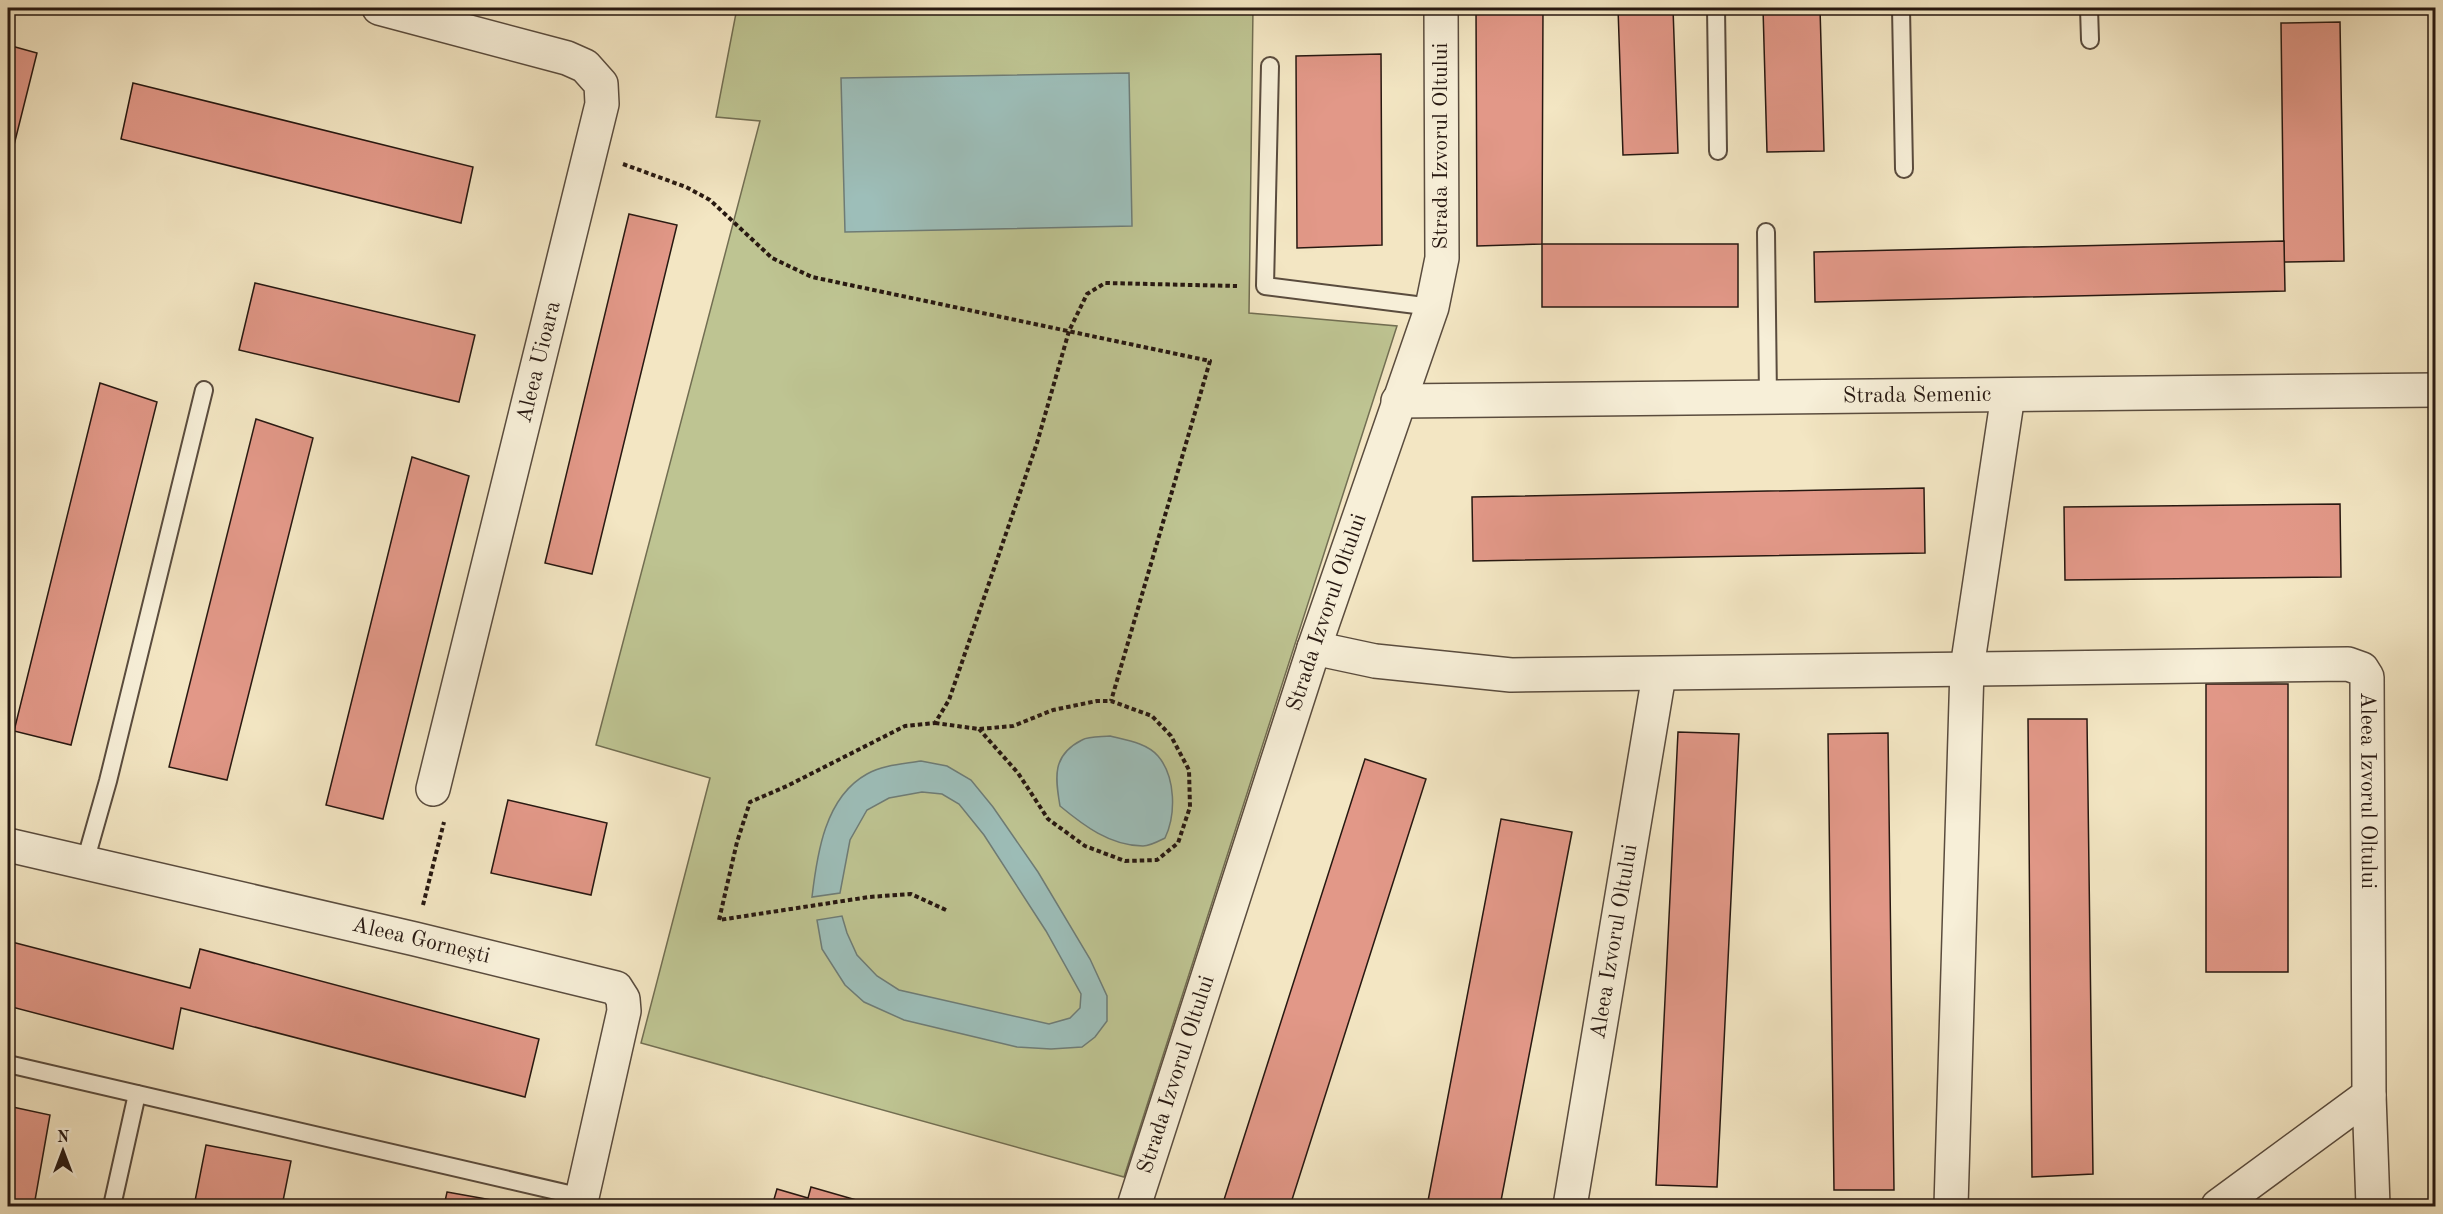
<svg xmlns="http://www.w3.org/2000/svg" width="2443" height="1214" viewBox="0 0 2443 1214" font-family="'Old Standard TT',serif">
<rect width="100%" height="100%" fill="#f3e6c3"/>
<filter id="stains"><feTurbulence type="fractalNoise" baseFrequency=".00333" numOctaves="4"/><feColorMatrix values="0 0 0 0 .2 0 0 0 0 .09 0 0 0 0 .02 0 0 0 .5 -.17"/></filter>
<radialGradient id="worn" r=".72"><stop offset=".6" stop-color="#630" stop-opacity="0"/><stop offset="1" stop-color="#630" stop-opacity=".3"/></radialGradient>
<!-- green -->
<polygon fill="#bec492" stroke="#726e52" stroke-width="1.5" points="737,8 1253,8 1249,313 1397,326 1124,1177 641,1043 710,778 596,745 760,121 716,117"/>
<!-- water -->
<g fill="#9dbeb9" stroke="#6e7c76" stroke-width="1.5">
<polygon points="1129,73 1132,226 845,232 841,78"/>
<path d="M1110,736c16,4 37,7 48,20 18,21 18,59 7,82 -6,3 -15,8 -22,8 -33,0 -60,-21 -83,-40 -5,-29 -8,-51 22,-66 7,-4 20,-3 28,-4z"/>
<path d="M921,761l26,5 24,14 22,27 45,65 52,87 17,37v25l-12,16 -13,10 -31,2 -34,-2 -113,-27 -40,-18 -19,-17 -23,-36 -5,-29 25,-4 5,17 10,22 20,21 22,14 150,34 21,-6 10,-10 1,-14 -35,-63 -62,-96 -25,-31 -17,-10 -20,-2 -33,6 -22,12 -17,30 -10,53 -28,4c5,-43 13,-100 55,-123 16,-9 37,-10 54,-13z"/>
</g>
<!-- building -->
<g fill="#e29888" stroke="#271811" stroke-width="1.5">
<rect x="1295" y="8" width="83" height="6"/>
<polygon points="1476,8 1543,8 1542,244 1477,246"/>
<polygon points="1618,8 1673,8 1678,153 1623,155"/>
<polygon points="1763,8 1820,8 1824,151 1767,152"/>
<polygon points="2340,22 2344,261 2284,262 2281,23"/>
<polygon points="8,45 37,53 8,169"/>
<polygon points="1381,54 1382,245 1297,248 1296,56"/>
<polygon points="133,83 473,167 461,223 121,139"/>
<polygon points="629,214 677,225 592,574 545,563"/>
<polygon points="2284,241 2285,291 1815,302 1814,252"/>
<rect x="1542" y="244" width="196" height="63"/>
<polygon points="255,283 475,335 459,402 239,350"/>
<polygon points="100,383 157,402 71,745 14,731"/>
<polygon points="256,419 313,438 227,780 169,767"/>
<polygon points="412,457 469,476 383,819 326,805"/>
<polygon points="1924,488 1925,553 1473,561 1472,497"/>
<polygon points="2340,504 2341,577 2065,580 2064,507"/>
<rect x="2206" y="684" width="82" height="288"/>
<polygon points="2028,719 2087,719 2093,1174 2032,1177"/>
<polygon points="1678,732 1739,734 1717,1187 1656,1185"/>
<polygon points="1888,733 1894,1190 1834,1190 1828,734"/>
<polygon points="1365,759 1426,779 1290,1206 1222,1206"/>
<polygon points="508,800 607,823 591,895 491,873"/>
<polygon points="1501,819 1572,832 1500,1206 1427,1206"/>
<polygon points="8,941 190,988 200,949 539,1039 525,1097 181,1008 173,1049 8,1006"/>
<polygon points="8,1106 50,1115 34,1206 8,1206"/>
<polygon points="206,1145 291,1161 282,1206 194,1206"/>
<polygon points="811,1187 877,1206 772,1206 777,1189 808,1198"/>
<polygon points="447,1192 526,1206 444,1206"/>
</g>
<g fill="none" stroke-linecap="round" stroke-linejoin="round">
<!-- lane casing -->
<g stroke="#5a4c3e" stroke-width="20">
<g id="lane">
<polyline points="1716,8 1718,151"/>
<polyline points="1901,8 1904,169"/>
<polyline points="2089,8 2090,40"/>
<polyline points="1270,66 1265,286 1432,307"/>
<polyline points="1766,232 1768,397"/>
<polyline points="85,862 108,781 204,390"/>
<polyline points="8,1064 582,1197"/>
<polyline points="112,1206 137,1094"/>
</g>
</g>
<!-- street casing -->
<g stroke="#5a4c3e" stroke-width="36">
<g id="street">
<polyline points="379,8 567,58 585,66 601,84 602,104 433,789"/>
<path id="s1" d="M1398,401l1038,-11"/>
<path id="s2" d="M1314,648l61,13 136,14 837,-11 14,5 5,8 2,418 -151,111"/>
<path id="s3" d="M8,845l407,94 201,49 7,11 1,12 -44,195"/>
<polyline points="2369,1095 2373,1206"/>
<path id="s4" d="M1134,1206l180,-558 118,-341 10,-49 -1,-250"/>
<path id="s5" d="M1570,1206l89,-531"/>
<polyline points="1951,1206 1967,668 2008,395"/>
</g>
</g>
<!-- path -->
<g stroke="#271811" stroke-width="4" stroke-dasharray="4.5 3" stroke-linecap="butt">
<polyline points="623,164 686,187 710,200 772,258 812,277 1210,361 1111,701"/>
<polyline points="935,723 979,729 1013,726 1053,710 1097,701 1111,701 1152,716 1171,736 1189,770 1190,807 1178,843 1157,860 1125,861 1085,846 1048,819 1018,773 979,729"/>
<polyline points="423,905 444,822"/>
<polyline points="946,910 911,894 869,897 719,920 737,842 750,802 787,786 905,726 935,723 949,700 1037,443 1069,331 1087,294 1105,283 1237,286"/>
</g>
<!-- lane -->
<use href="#lane" stroke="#f7efd8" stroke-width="16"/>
<!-- street -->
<use href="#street" stroke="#f7efd8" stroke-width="33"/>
</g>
<g text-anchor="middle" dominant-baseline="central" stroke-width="5" stroke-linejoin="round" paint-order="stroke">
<!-- street labels -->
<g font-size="22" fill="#271811" stroke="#f7efd8">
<text transform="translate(1441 146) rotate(-90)">Strada Izvorul Oltului</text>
<text transform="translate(539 362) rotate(-76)">Aleea Uioara</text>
<text stroke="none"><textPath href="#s1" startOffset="519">Strada Semenic</textPath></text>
<text stroke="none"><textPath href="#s4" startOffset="624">Strada Izvorul Oltului</textPath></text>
<text stroke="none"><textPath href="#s2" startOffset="1174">Aleea Izvorul Oltului</textPath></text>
<text stroke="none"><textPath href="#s3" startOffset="424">Aleea Gornești</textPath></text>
<text stroke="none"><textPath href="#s5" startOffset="268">Aleea Izvorul Oltului</textPath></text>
<text stroke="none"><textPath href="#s4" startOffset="138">Strada Izvorul Oltului</textPath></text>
</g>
</g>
<!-- margin -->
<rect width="2443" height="1214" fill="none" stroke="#f3e6c3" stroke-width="30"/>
<rect x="9" y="9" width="2425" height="1196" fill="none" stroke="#271811" stroke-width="3"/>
<rect x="15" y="15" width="2413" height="1184" fill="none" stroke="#271811" stroke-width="1.5"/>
<!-- north arrow -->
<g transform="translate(63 1151)" stroke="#f7efd8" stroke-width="4.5" paint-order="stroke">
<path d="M0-4.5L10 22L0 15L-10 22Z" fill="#271811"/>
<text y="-9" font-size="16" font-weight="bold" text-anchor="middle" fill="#271811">N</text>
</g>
<rect width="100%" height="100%" filter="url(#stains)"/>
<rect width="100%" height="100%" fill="url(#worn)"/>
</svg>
